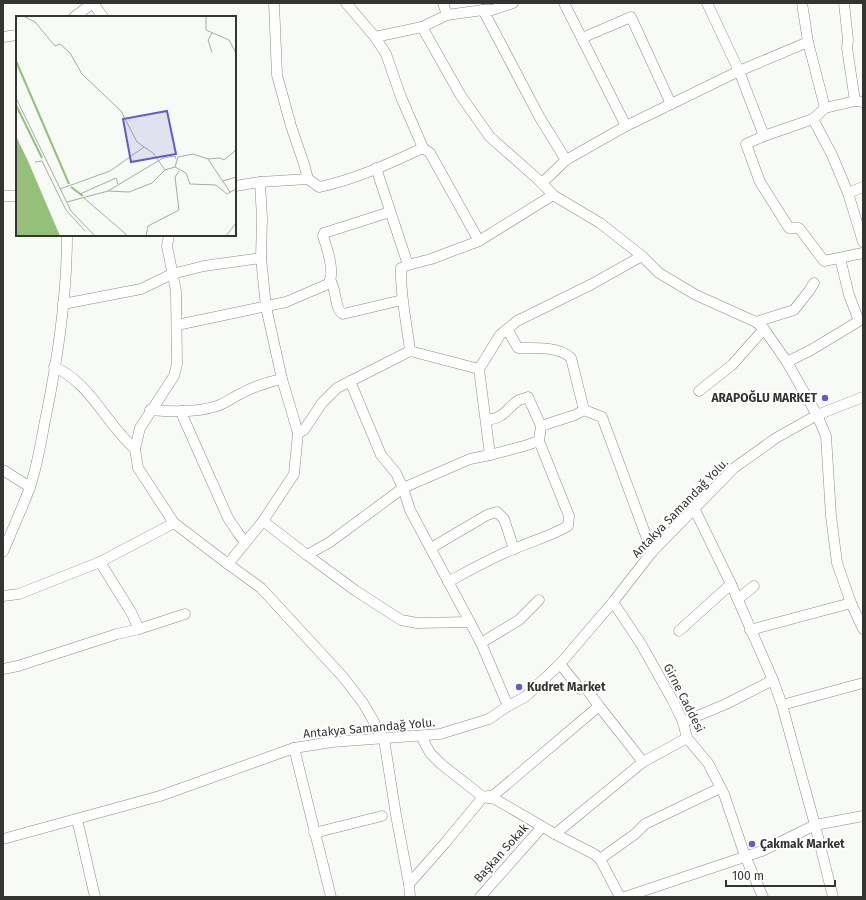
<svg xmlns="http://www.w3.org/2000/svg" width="866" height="900" viewBox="0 0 866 900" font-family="'Fira Sans',sans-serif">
<rect width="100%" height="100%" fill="#f7faf5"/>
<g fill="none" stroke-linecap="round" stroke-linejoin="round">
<!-- minor casing -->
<g stroke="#8b8e89" stroke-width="11">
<g id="minor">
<polyline points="93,3 103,17"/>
<polyline points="274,3 277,75 291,126 304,164 308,179"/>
<polyline points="346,3 375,37 386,54 401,97 423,148 430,153 479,241"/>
<polyline points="443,3 447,15"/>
<polyline points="564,3 626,126"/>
<polyline points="707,3 739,71 764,136"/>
<polyline points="802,3 808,42 825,108"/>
<polyline points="844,3 848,40 847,48 855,101"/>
<polyline points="483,10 540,118 566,160"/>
<polyline points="74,17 93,3"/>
<polyline points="422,27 461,96 490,137 542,183 553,195 600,223 642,256 659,273 696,295 756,322 764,329 787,362 817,415 826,436 831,516 837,563 851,603 863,629"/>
<polyline points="3,37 17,35"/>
<polyline points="375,37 422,27 447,15 483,10 492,10 513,3"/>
<polyline points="582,38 631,17 671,104"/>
<polyline points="863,102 855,101 825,108 813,119 764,136 746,144 760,182 789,228 799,228 824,261 863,253"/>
<polyline points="813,119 832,155 848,193 863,242"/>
<polyline points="542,183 566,160 626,126 739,71 808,42"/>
<path d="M235,186l25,-4 48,-3 11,8c36,-7 71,-24 104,-39"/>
<polyline points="848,193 863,187"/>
<polyline points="3,196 17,196"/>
<polyline points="169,235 167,246 176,291 177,364 174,376 140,428 135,449 138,468 174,523 228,564 263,521 294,474 298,433 282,379 266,307 261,258 262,218 260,182"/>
<polyline points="408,265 431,259 479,241 553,195"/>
<path d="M330,280c7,9 4,29 13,34l59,-14"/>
<polyline points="63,304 141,289 172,274 204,266 261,258"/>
<polyline points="756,322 794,310 809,291 814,283"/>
<path d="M177,325l109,-23 42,-18c8,-10 -1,-36 -5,-48l1,-3 66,-21"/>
<path d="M507,329l11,19c15,0 41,-2 53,10l13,52 18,7 50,135"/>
<polyline points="410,351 479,369"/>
<polyline points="787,362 811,350 859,321 849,295 840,258"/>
<path d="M54,367c35,14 53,58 81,82"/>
<polyline points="350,381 381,455 396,473 403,488 410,510 481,643 508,706"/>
<polyline points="699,391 732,365 764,329"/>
<path d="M150,410c22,2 46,3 67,-4 9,-3 16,-9 25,-13 13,-7 26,-11 40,-14"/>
<polyline points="182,411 183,417 228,518 238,533 245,542"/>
<path d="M486,420c20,-2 19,-11 33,-20 3,-1 7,-2 9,-3l13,29"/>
<path d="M298,433l6,-3 18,-27 15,-15 73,-37c-3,-28 -10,-55 -9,-83l7,-3 -32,-97"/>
<polyline points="490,455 524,446 539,441 541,426 575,415 584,410"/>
<polyline points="3,470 30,487"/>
<polyline points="694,508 731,584 773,680 782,705 815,825 833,897"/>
<polyline points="263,521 307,555 356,591 401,620 417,623 470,622"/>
<polyline points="431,548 487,515 497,512 504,519 514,549"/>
<path d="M3,552c9,-22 19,-43 27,-65 8,-23 11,-47 16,-71 12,-59 21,-121 21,-181"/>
<polyline points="307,555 330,542 403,488 470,459 490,455 479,369 500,335 517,321 592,284 642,256"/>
<polyline points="100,562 131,612 139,629"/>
<polyline points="228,564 261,588 343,677 363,703 384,739 396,815 409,884 410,897"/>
<path d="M448,582c22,-12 43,-24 66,-33 18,-8 37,-13 54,-23l1,-10 -30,-75"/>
<polyline points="3,596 19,594 100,562 174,523"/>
<polyline points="738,599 754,586"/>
<polyline points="613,602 641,644 673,701 683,722 687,738 708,763 724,794 745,856 763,897"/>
<polyline points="750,630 851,603"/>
<polyline points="679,631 731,584"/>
<polyline points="481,643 519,620 539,600"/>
<polyline points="560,664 580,689 585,687 599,706 643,762"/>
<polyline points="3,669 18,666 117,634 139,629 185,614"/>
<polyline points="782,705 863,683"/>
<polyline points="683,722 726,704 773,680"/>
<polyline points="421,736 430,753 441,764 483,797 495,799 555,834 594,854 600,859 620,897"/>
<polyline points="294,748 331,897"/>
<polyline points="77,819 95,897"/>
<polyline points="314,833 382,816"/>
<polyline points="555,834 643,762 687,738"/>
<polyline points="3,839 160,796 294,748 332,742 440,734 489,719 508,706 525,697 560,664 613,602 652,552 734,468 776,438 817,415 863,397"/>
<polyline points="600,859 635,834 645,824 720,788"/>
<polyline points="409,884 445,843 483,797 494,795 599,706"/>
<polyline points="480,897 542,827"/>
<polyline points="625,897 762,851 815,825 863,816"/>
</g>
</g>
<!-- minor -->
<use href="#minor" stroke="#fff" stroke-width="10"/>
</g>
<!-- markers -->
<g fill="#6858d2" stroke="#fff" stroke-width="1.5">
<circle cx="825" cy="398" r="4"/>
<circle cx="519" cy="687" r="4"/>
<circle cx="752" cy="844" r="4"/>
</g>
<g text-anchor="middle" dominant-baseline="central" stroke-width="4" stroke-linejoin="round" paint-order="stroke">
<!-- poi labels -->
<g font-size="12" font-weight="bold" fill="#343533" stroke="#fff" text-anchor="start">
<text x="817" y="398" text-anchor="end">ARAPOĞLU MARKET</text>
<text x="527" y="687">Kudret Market</text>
<text x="760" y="844">Çakmak Market</text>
</g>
<!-- street labels -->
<g font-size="12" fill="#343533" stroke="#fff">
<text transform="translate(680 508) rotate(-46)">Antakya Samandağ Yolu.</text>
<text transform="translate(684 698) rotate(63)">Girne Caddesi</text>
<text transform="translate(369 728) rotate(-5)">Antakya Samandağ Yolu.</text>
<text transform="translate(501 853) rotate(-48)">Başkan Sokak</text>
</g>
</g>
<!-- overview -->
<g transform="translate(16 16)">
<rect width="220" height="220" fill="#f7faf5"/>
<path d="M0,120l12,25 32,75h-44z" fill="#94c07a"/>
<path fill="none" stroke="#94c07a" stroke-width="2" d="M0,45l53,123M0,89l26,53M55,171l12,9"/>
<path fill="none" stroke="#a9aba7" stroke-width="1" d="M7,0l12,6 20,24 5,-2 10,9 12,21 39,37 16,31 16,11 12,17M190,0v14l23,10 7,13M196,36l-4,-12 4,-7M0,82l55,113 24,25M192,143l22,33M19,146l7,-1 24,49 19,21M159,151l3,-10 15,-3 15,5 12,-1 4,2 11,-9 1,-4M159,151l11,6 4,11 26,1 11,9 9,-5M207,165l13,-4M44,173l50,-18 34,-24M92,175l55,-33 12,-2 1,3M64,178l36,-16 2,6M68,182l44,38M51,186l41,-11 21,1 23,-9 13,-13 10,-3M130,220l2,-10 31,-16 -4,-33 4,-6M210,220l10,-13"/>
<path fill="#6858d2" fill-opacity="0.15" stroke="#6858d2" stroke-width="2" d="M151,95l9,43 -45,8 -8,-43z"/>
<rect width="220" height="220" fill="none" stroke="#343533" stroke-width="2"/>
</g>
<!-- border -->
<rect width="866" height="900" fill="none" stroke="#343533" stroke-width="8"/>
<!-- scale -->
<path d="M726 880v6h109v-6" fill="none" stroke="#343533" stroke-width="2"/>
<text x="732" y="880" font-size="12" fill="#343533" stroke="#ffffff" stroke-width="3" paint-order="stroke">100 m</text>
</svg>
